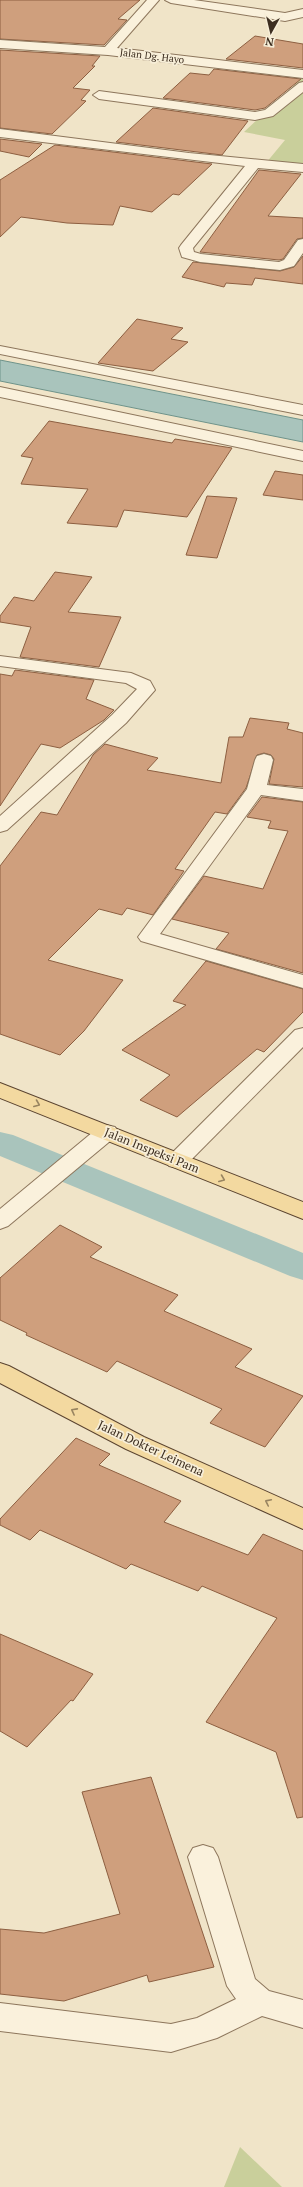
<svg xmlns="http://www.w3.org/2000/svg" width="303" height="2187" viewBox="0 0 303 2187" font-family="'PT Serif',serif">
<rect width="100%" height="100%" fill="#f0e4c8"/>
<!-- green -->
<g fill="#c9cf9b">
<polygon points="303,77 303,167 266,163 285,140 244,132"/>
<polygon points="240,2147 282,2187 224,2187"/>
</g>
<!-- water -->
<polygon fill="#a9c4bc" stroke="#6f938a" points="0,360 303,420 303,442 0,381"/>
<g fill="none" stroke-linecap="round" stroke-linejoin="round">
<!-- canal -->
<polygon fill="#a9c4bc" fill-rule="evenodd" points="0,1132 13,1135 303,1253 303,1280 290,1276 0,1156"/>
</g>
<!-- building -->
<g fill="#cf9f7d" stroke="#8d5f41">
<polygon points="0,0 140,0 118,19 127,20 104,45 0,39"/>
<polygon points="255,36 303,44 303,68 226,59"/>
<polygon points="0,50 100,56 92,66 95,66 73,88 90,90 81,100 86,101 52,134 0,128"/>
<polygon points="214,69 301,79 265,108 255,110 163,98 190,73 209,75"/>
<polygon points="153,108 248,121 222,155 116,142"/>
<polygon points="0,139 42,144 29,157 0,151"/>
<polygon points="55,145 212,164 179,195 173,194 152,212 120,206 113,225 67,223 21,217 0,237 0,180"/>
<polygon points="259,170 301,174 268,216 303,218 303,238 297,239 283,259 279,260 200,252"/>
<polygon points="303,256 303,284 255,278 252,285 226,283 224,287 182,277 193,262 280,271 294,267"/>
<polygon points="137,319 183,328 171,339 188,342 153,371 98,363"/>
<polygon points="49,421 172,443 175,439 232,448 187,517 124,510 117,527 67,523 88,489 21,484 33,458 21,456"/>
<polygon points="275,471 303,475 303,500 263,495"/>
<polygon points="207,496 237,498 217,558 186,555"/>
<polygon points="55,572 92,577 68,612 121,617 99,667 20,657 31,627 0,622 0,616 14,597 34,601"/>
<polygon points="15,670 94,680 86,699 114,710 104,720 60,748 41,744 0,806 0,674 12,676"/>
<polygon points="250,718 289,723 287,729 303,733 303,787 269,784 274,759 271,755 264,753 257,755 246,788 227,814 215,812 175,869 184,871 153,915 127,908 122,915 99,909 48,960 123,980 84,1031 60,1055 0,1034 0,866 41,812 57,815 93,755 105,744 158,758 147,770 221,783 229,737 243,737"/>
<polygon points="262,797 303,802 303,973 216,949 229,933 172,919 204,876 263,889 288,831 268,828 271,821 247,817"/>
<polygon points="206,961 303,989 303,1012 264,1052 257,1049 177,1117 140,1100 170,1075 122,1050 186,1005 173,1001"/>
<polygon points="60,1225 102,1247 90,1257 178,1295 164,1311 252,1349 235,1367 303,1396 265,1447 210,1423 222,1409 117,1361 107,1372 26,1335 27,1333 0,1320 0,1278"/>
<polygon points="76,1438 110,1454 99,1465 181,1501 164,1522 248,1555 263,1534 303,1551 303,1817 297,1818 276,1752 206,1722 277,1618 202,1586 198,1591 131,1564 126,1569 40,1530 30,1540 0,1525 0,1519"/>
<polygon points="0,1634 93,1674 73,1701 71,1700 27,1747 0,1731"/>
<polygon points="151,1777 214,1967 149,1982 147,1975 64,2001 0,1994 0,1929 44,1933 120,1914 82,1792"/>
</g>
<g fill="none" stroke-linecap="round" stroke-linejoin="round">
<!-- minor casing -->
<g stroke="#8d765c" stroke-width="2">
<g id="minor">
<polygon points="147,0 159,0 117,48 303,70 303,78 108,55 0,48 0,40 105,47"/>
<polygon points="165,0 194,0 285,13 303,9 303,17 285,21 171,3"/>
<polygon points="303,82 303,92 273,116 255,120 99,99 93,95 99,91 255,112 265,110 299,83"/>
<polygon points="0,129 189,153 303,164 303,172 258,168 193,248 194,252 201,254 279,262 284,260 298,240 303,239 303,253 294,266 280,270 200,262 182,257 179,248 181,245 245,166 0,137"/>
<polygon points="0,346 303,405 303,415 0,354"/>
<polygon points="0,387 303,451 303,461 0,397"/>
<polygon points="0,656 131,673 150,681 155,690 126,723 7,830 0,832 0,816 112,715 137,689 126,683 0,666"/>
<polygon points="264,754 271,756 273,760 267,785 303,789 303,801 261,795 160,934 303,975 303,988 141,941 138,937 247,789 255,760 257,756"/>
<polygon points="303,1028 303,1047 185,1166 177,1168 169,1166 166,1161 169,1156 295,1030"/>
<polygon points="107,1125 115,1127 118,1132 115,1137 8,1226 0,1229 0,1209 99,1127"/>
<polygon points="203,1845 213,1848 218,1857 255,1979 269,1991 303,2000 303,2028 262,2016 217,2038 171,2052 0,2031 0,2003 171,2024 197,2018 236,1999 227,1986 188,1857 193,1848"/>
</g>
</g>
<!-- primary casing -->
<g stroke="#5b4430" stroke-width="2">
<g id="primary">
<polygon points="0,1083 303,1202 303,1219 0,1098"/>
<polygon points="0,1363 9,1366 144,1437 303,1508 303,1529 126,1449 0,1383"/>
</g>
</g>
<!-- minor -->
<use href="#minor" fill="#faf1dc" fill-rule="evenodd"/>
<!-- primary -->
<use href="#primary" fill="#f3d9a0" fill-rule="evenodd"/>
</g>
<!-- one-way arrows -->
<defs><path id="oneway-chevron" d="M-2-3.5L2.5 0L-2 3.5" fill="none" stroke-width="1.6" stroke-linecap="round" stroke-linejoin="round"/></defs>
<g stroke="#988460">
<use href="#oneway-chevron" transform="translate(37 1104) rotate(22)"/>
<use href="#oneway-chevron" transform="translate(222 1179) rotate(22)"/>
<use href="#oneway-chevron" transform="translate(74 1411) rotate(-152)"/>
<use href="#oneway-chevron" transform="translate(268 1502) rotate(-154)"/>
</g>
<g text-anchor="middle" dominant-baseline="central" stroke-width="3.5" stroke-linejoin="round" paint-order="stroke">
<!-- far-street labels -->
<g font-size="10" fill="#3d2e20" stroke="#f7eed8">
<text transform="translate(152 56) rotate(7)">Jalan Dg. Hayo</text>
</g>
<!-- street labels -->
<g font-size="12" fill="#3d2e20" stroke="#f7eed8">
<text transform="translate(152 1150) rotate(22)">Jalan Inspeksi Pam</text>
<text transform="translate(151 1448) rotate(25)">Jalan Dokter Leimena</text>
</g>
</g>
<!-- north arrow -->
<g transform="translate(271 32) rotate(188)" stroke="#f7eed8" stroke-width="3" paint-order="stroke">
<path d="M0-3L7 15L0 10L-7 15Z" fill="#3d2e20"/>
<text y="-6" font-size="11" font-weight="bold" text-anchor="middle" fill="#3d2e20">N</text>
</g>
</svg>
